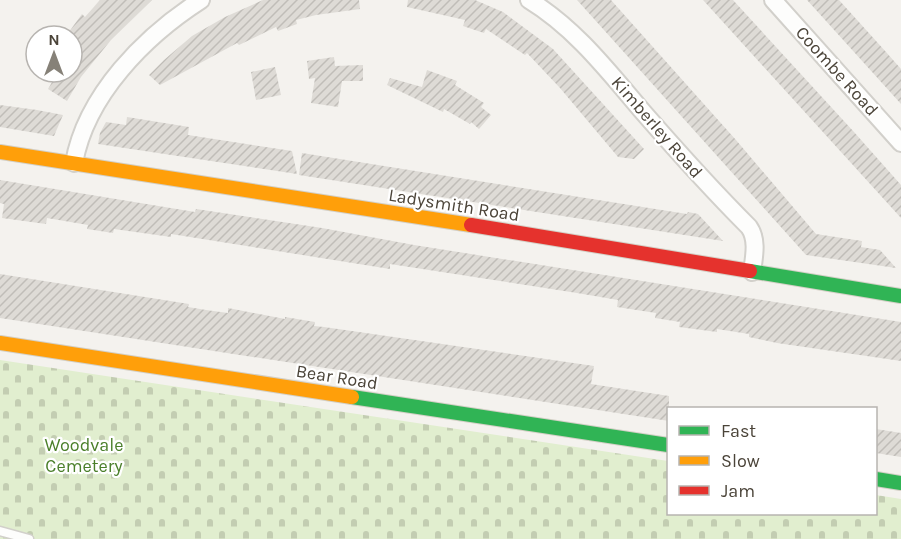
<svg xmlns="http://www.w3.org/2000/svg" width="901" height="539" viewBox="0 0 901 539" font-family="Karla,sans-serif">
<defs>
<pattern id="cemetery-stones" width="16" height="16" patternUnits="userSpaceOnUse" patternTransform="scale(1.5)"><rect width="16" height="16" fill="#e1eecf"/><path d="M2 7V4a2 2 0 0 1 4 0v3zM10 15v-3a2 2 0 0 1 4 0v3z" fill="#c3cdb2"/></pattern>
<pattern id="building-hatch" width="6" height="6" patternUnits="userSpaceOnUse" patternTransform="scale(1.5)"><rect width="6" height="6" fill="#dedbd6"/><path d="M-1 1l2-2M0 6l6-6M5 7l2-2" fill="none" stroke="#c0bdb8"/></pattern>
</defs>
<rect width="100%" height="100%" fill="#f4f2ee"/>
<!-- cemetery -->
<polygon fill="url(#cemetery-stones)" points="0,360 668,461 668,514 876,514 876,495 901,499 901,539 0,539"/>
<!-- building -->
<g fill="url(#building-hatch)">
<polygon points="100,0 152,0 111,40 81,77 67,101 48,89 58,72 72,72 72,36 66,36 82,14 85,17"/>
<polygon points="263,0 359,0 360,9 316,15 296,20 297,24 278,31 276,27 239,45 237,43 160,85 149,75 164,60 192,36 225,17"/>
<polygon points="408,0 475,0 503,12 553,49 644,149 634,159 618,157 560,88 527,53 525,55 486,29 484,33 463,26 465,20 407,7"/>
<polygon points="577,0 611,0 736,140 816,234 862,241 861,247 880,250 896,268 806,255"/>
<polygon points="703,0 733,0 854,132 901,185 901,218"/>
<polygon points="807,0 839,0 886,52 901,69 901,104"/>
<polygon points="334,57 335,66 363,65 363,81 342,81 338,107 311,103 315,78 309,79 307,61"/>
<polygon points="275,67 281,95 256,100 251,72"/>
<polygon points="427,70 457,81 455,85 484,103 481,107 491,115 479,129 471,122 470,124 444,109 443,112 387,85 390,78 422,87"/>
<polygon points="0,105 37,110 63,115 54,136 0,127"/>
<polygon points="127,117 189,127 188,135 292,151 297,174 98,144 100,133 106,122 126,125"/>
<polygon points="302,153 687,214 688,212 698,214 723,241 299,175"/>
<polygon points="0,180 195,212 196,209 322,228 414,245 901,322 901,361 777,343 749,337 749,334 717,329 717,332 679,327 680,322 655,318 656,313 617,307 618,300 577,293 390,264 390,269 171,234 171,237 114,229 113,233 87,229 88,225 47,218 46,224 2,218 4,204 0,203"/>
<polygon points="0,274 189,304 188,307 206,310 228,313 228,308 285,319 285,317 315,322 314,326 324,327 594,366 591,384 669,396 669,421 0,318"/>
<polygon points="876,429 901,433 901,457 876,453"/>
</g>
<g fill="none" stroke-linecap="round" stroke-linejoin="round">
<!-- lane casing -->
<g stroke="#d2d0cb" stroke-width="11">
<polyline id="lane" points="0,531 29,539"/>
</g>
<!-- street casing -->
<g stroke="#d2d0cb" stroke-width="20">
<g id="street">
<path d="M529,0c46,28 79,71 114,112 34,39 69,78 106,115 9,13 5,30 3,45"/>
<polyline points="773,0 901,143"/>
<path d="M74,163c12,-68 71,-127 127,-163"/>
</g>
</g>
<!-- fast casing -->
<g stroke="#d3cfc5" stroke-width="16">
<g id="fast">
<polyline points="750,271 901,296"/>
<polyline points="352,397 668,445"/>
<polyline points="876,479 901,483"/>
</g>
</g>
<!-- slow casing -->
<g stroke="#d3cfc5" stroke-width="16">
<g id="slow">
<polyline points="0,152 471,225"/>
<polyline points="0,343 352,397"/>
</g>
</g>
<!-- jam casing -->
<g stroke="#d3cfc5" stroke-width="16">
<polyline id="jam" points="471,225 750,271"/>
</g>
<!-- lane -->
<use href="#lane" stroke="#fdfdfc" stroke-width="8"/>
<!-- street -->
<use href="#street" stroke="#fdfdfc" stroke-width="16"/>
<!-- fast -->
<use href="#fast" stroke="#30b455" stroke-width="14"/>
<!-- slow -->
<use href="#slow" stroke="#ff9f0a" stroke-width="14"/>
<!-- jam -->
<use href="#jam" stroke="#e5322d" stroke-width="14"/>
</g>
<g text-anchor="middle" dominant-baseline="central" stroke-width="4.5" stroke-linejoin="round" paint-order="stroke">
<!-- street labels -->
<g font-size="18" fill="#4b4439" stroke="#fff">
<text transform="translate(837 71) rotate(48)">Coombe Road</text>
<text transform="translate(657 127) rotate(49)">Kimberley Road</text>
<text transform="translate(454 205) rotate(9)">Ladysmith Road</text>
<text transform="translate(337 377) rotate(9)">Bear Road</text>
</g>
<!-- park labels -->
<g font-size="18" fill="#4a7f2a" stroke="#fff">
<text x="84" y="445">Woodvale<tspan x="84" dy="21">Cemetery</tspan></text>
</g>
</g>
<!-- legend -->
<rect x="667" y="407" width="210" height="108" fill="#ffffff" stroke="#b7b4b0" stroke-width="1.5"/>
<rect x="679" y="426" width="30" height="9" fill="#30b455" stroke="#b7b4b0" stroke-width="1.5"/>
<text x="721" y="437" font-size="18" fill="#4b4439">Fast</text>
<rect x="679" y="456" width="30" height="9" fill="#ff9f0a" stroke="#b7b4b0" stroke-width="1.5"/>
<text x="721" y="467" font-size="18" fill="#4b4439">Slow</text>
<rect x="679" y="486" width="30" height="9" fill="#e5322d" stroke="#b7b4b0" stroke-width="1.5"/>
<text x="721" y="497" font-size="18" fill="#4b4439">Jam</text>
<!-- north arrow -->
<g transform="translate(54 54)"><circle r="28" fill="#ffffff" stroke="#b7b4b0" stroke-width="1.5"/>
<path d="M0-4.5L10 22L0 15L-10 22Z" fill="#868178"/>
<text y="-9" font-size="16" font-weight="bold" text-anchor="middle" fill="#4b4439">N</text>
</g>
</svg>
